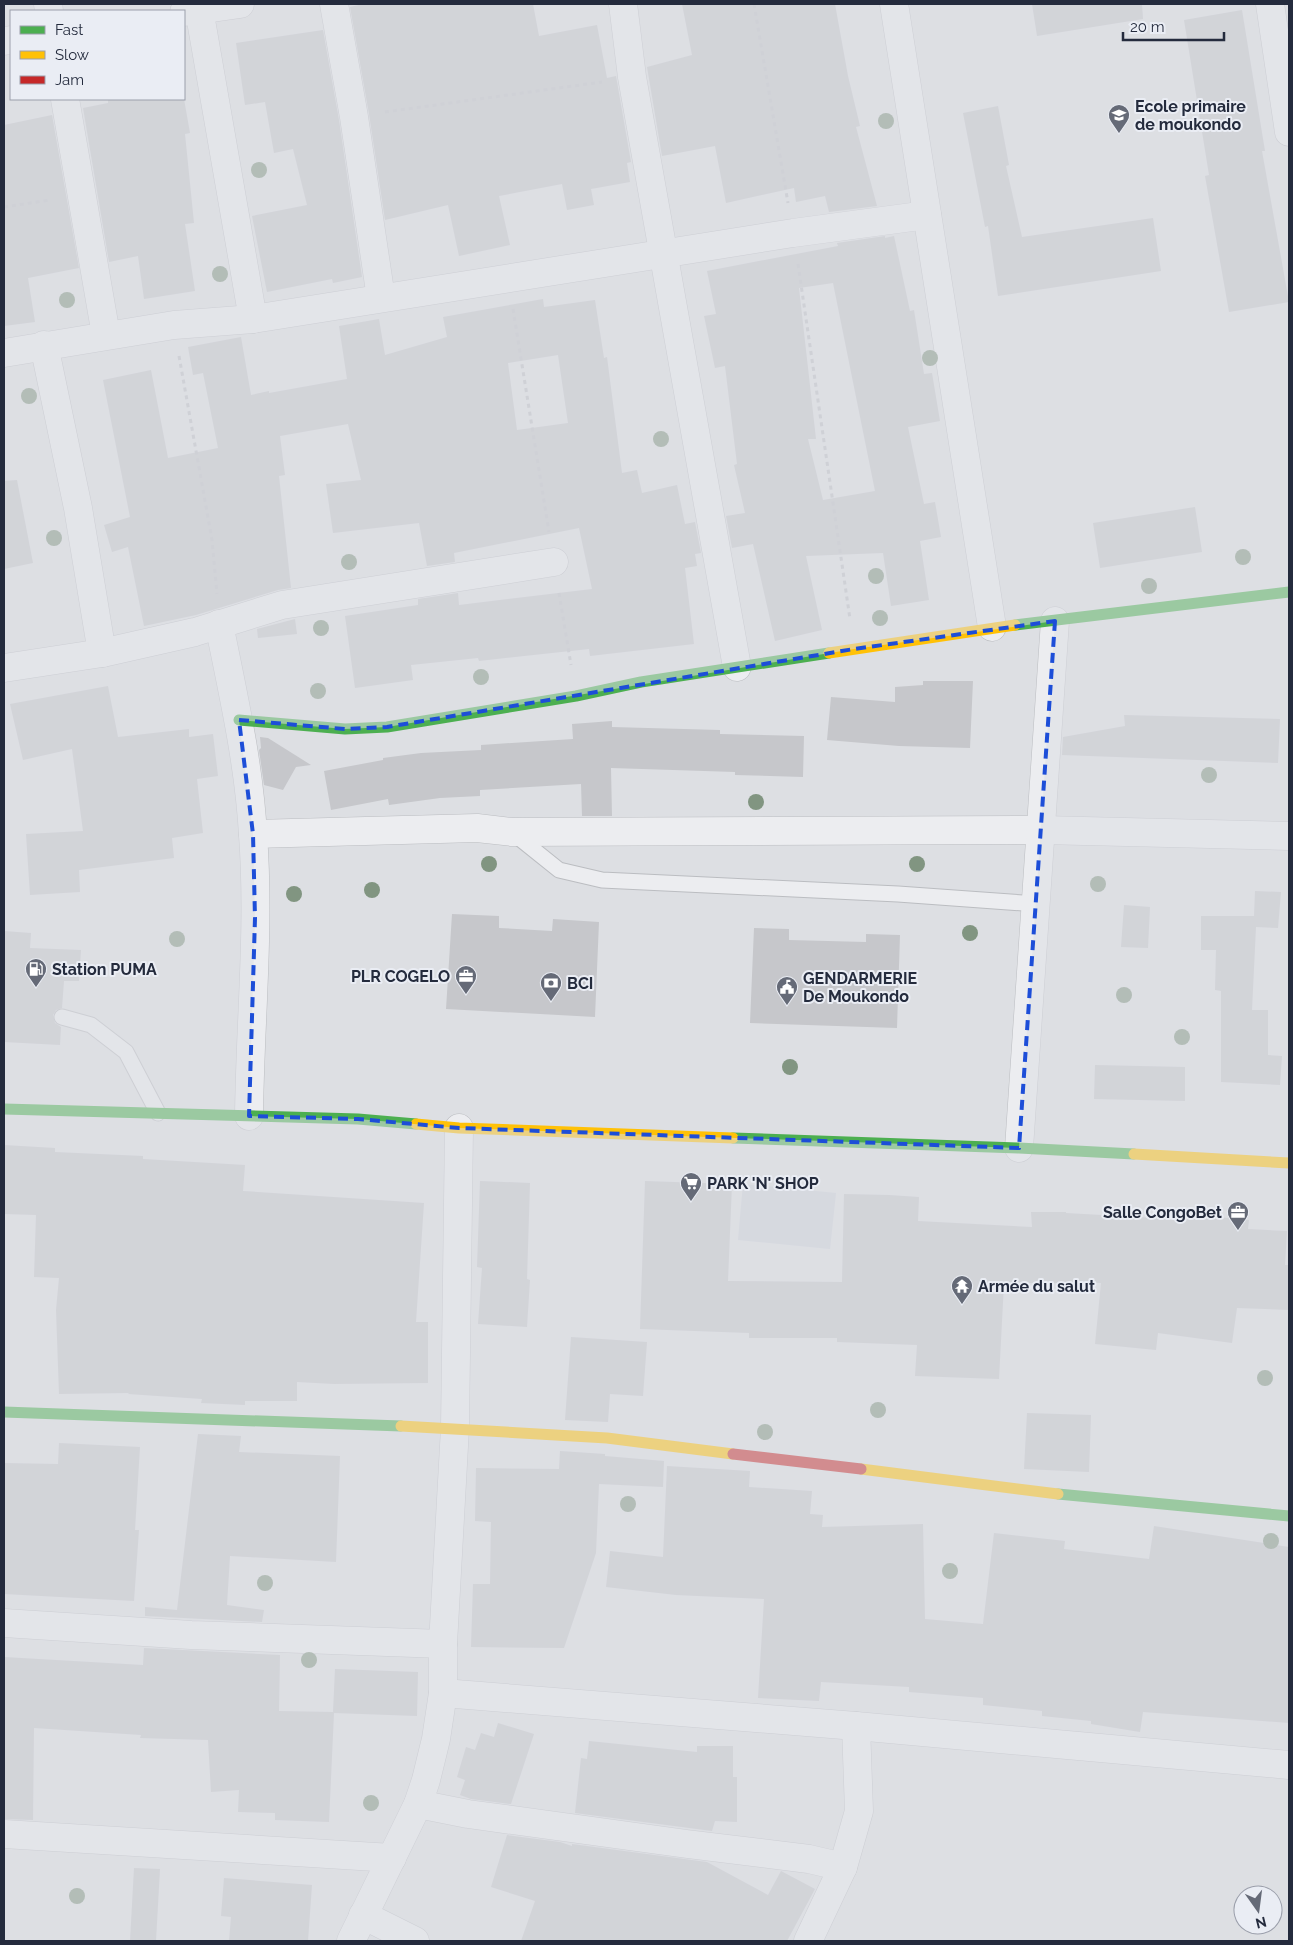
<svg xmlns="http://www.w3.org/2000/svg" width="1293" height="1945" viewBox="0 0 1293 1945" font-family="Raleway,sans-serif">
<rect width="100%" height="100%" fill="#dddfe3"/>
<!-- built -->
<polygon fill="#ced2da" points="743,1184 836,1193 830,1249 738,1240"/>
<!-- building -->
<g fill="#c6c7cb" fill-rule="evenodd">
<polygon points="363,4 533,4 539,36 597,25 607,78 616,76 631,162 627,163 630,182 591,189 594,205 567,210 562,184 499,196 510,245 459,256 448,205 385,220 369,114 350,7"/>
<polygon points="682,4 835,4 848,76 860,126 856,127 877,206 829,212 825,196 796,202 794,188 726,203 715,146 662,156 647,67 692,55"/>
<polygon points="1032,4 1142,4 1143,19 1037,36"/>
<polygon points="1242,10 1265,151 1262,151 1289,302 1229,312 1205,176 1209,175 1184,20"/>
<polygon points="323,30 339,120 362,277 333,283 332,279 267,292 252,216 307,205 293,149 274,153 265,102 245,105 236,43"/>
<polygon points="108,99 184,99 190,133 185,134 194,223 185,224 195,291 144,299 138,256 109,262 83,108 108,103"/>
<polygon points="998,106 1009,165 1006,166 1022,237 1153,218 1161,271 998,296 988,226 985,227 963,113"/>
<polygon points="52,115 79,268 28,278 35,322 4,326 4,125"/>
<path d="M885,236v2l9,-2 16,75 4,-1 10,64 8,-1 8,48 -32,6 16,77 11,-2 6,35 -21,4 9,59 -38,6 -8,-53 -77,3 16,74 -47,11 -22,-97 -21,4 -6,-32 19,-3 -11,-48 3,-1 -12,-98 -10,2 -11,-52 12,-2 -9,-43 131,-25 -1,-3zM833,283l42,208 -52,9 -15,-61h8l-17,-151z"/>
<path d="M543,299l1,8 51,-7 9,58 3,-1 15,116 15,-3 5,23 35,-8 8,39 10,-2 6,31 -6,1 2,12 -12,2 9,76 -104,12 -1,-7 -110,12 -1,-3 -67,7 2,15 -58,8 -10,-72 73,-11v-6l40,-6 1,12 133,-16 -13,-61 -125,25 1,9 -28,4 -8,-43 -86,10 -7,-49 35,-4 -13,-56 -68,12 5,39 -6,1 12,112 -13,2 -82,25 -52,11 -16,-79 -16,5 -8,-27 26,-8 -27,-137 48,-10 17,88 50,-10 -15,-75 -10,2 -5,-28 53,-10 10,58 18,-4v2l78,-14 -8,-53 40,-7 6,36 62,-18 -4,-20zM558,355l10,68 -51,7 -9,-67z"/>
<polygon points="17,480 33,563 4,569 4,481"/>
<polygon points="1195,507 1202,552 1100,568 1093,523"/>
<polygon points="295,619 297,634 258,638 257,629"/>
<polygon points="923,681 973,681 970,748 899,746 827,740 831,697 895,702 895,687 923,685"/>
<polygon points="108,686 118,737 189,729 189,737 213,734 218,776 197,779 203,833 172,838 174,858 79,870 80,892 30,895 26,834 83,831 72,749 23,760 10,704"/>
<polygon points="1124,715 1280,719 1278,763 1062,755 1063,737 1125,726"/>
<polygon points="612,721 612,727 720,730 720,734 804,736 803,777 735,775 735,772 611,768 612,816 582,816 581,784 480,790 480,796 440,798 389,805 388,799 331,810 324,771 383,760 383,758 421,753 481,750 481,745 573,739 572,724"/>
<polygon points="260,737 268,738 311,765 296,767 283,790 264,785 259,750 261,748"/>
<polygon points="1255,891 1281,892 1278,928 1256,927 1252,1010 1268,1010 1268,1055 1282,1056 1280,1085 1221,1082 1221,991 1215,990 1216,950 1201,950 1201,916 1254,916"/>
<polygon points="1124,905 1150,907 1148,948 1121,947"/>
<polygon points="452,914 499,916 499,928 552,931 553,919 599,922 595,1017 446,1009"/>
<polygon points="754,928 789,929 789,940 866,942 866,934 900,935 897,1028 750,1023"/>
<polygon points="4,931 31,933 30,948 81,950 79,981 64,981 62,1008 56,1010 53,1015 55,1023 61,1027 60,1045 4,1042"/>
<polygon points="1095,1065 1185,1067 1185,1101 1094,1099"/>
<polygon points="4,1145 55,1148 55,1152 143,1156 143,1159 245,1165 243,1191 424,1203 416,1322 428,1322 428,1383 334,1384 297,1382 297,1401 245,1401 245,1405 201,1403 202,1399 128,1394 129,1393 59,1394 56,1310 59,1278 34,1277 36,1215 4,1214"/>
<polygon points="480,1181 530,1183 527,1279 530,1280 527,1327 478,1324 482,1268 477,1267"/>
<polygon points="645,1181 732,1184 728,1281 842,1282 844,1194 889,1195 919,1197 918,1221 1032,1227 1031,1212 1066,1212 1066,1213 1173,1219 1174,1213 1249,1220 1248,1229 1287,1231 1285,1265 1289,1265 1289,1310 1237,1308 1232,1343 1158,1333 1156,1350 1095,1344 1101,1283 1004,1283 999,1379 915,1376 917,1345 837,1342 837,1338 749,1338 749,1333 640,1329"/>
<polygon points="571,1337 647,1342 643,1396 610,1394 608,1422 565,1420"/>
<polygon points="1027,1413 1091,1415 1089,1472 1024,1469"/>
<polygon points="198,1434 241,1436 239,1452 340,1456 336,1562 230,1556 227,1605 264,1610 262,1622 145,1616 145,1607 177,1610"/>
<polygon points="59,1443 140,1447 135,1530 139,1530 134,1601 4,1594 4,1463 58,1464"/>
<polygon points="560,1451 605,1454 605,1456 664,1461 663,1487 599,1484 596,1553 564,1648 471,1647 473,1584 490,1584 491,1522 475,1521 476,1468 559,1469"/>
<polygon points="667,1466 750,1471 749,1487 812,1491 810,1514 823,1515 822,1527 923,1524 925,1619 983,1624 994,1533 1065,1541 1064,1549 1149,1559 1154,1526 1289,1547 1289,1723 1143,1712 1140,1732 1091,1724 1091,1721 1042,1716 1042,1711 983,1705 983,1698 909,1692 909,1687 821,1682 819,1701 758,1698 764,1599 676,1595 606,1587 610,1551 663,1557"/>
<polygon points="144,1648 280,1655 279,1711 333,1712 335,1669 418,1672 417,1716 334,1713 329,1822 275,1820 275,1813 238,1812 239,1790 211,1792 208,1740 140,1738 141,1735 34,1728 33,1820 4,1819 4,1657 143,1665"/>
<polygon points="498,1723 534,1734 511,1804 471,1799 460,1795 465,1780 457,1777 466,1747 475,1750 481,1733 494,1737"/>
<polygon points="589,1741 697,1752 697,1746 733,1746 733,1777 737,1777 737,1822 715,1821 712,1831 575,1813 581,1758 587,1759"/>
<polygon points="507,1835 560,1842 572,1846 572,1844 707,1862 768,1895 781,1871 815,1889 787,1941 521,1941 535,1901 491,1887"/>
<polygon points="134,1868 160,1869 156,1941 130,1941"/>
<polygon points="224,1878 312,1885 308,1941 229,1941 231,1917 221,1916"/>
</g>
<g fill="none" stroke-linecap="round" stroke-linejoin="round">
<!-- lane casing -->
<g stroke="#bbbdc1" stroke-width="17">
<g id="lane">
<polyline points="513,833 559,870 602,880 898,894 1037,904"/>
<polyline points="62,1017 91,1025 126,1052 158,1113"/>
</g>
</g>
<!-- street casing -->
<g stroke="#bbbdc1" stroke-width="29">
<g id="street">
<polyline points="48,4 49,11"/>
<polyline points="334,4 354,117 381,298"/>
<polyline points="623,4 632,77 737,667"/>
<polyline points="894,4 992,627"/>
<polyline points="1270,4 1289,132"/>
<polyline points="199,9 253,319"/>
<polyline points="184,12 240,4"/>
<polyline points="4,41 11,40"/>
<polyline points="65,99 106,335"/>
<polyline points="44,345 78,508 102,653"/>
<polyline points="4,353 174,325 253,319 793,233 927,215"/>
<path d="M219,624c14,70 30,139 34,211 7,93 -3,187 -4,281"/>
<polyline points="4,668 102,653 195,632 282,605 554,562"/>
<polyline points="253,834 477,828 512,832 1042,830 1289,836"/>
<polyline points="1019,1148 1055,621"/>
<polyline points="4,1623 191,1635 443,1644"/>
<polyline points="443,1693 856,1726 1289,1765"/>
<polyline points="418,1804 468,1814 687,1844 809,1859 843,1867"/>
<polyline points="4,1834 392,1858"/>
<polyline points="363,1915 415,1941"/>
<polyline points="351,1941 418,1804 426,1780 436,1739 443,1693 443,1644 455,1428 459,1128"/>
<polyline points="808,1941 843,1867 859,1811 856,1726"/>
</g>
</g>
<!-- path -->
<g stroke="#bfc0c6" stroke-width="3" stroke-dasharray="4 4" stroke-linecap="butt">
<polyline points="754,4 788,203"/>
<polyline points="385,112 602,82"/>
<polyline points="4,207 50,200"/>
<polyline points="798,264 850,619"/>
<polyline points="513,309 549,532"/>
<polyline points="179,356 212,540 217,594"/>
<polyline points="559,593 571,665"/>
</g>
<!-- lane -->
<use href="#lane" stroke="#ecedf0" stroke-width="15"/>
<!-- street -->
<use href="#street" stroke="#ecedf0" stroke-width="28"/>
<!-- fast -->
<g stroke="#4caf50" stroke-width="11">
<polyline points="1015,625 1289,592"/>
<polyline points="239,720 345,729 387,727 576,696 641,682 829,653"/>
<polyline points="4,1109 358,1119 416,1124"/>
<polyline points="733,1138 1019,1148 1134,1154"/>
<polyline points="4,1412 401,1426"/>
<polyline points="1058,1494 1289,1516"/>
</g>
<!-- slow -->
<g stroke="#ffc107" stroke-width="11">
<polyline points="829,653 1015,625"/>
<polyline points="416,1124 459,1128 733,1138"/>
<polyline points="1134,1154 1289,1163"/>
<polyline points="401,1426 607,1438 733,1454"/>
<polyline points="861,1469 1058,1494"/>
</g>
<!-- jam -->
<polyline stroke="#c62828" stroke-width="11" points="733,1454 861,1469"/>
</g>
<!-- trees -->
<g fill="#819581">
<circle cx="886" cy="121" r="8"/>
<circle cx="259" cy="170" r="8"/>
<circle cx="220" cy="274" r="8"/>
<circle cx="67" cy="300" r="8"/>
<circle cx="930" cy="358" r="8"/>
<circle cx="29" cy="396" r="8"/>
<circle cx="661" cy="439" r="8"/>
<circle cx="54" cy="538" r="8"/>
<circle cx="1243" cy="557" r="8"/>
<circle cx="349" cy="562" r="8"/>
<circle cx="876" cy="576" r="8"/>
<circle cx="1149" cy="586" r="8"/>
<circle cx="880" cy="618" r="8"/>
<circle cx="321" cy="628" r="8"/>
<circle cx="481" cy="677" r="8"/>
<circle cx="318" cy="691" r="8"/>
<circle cx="1209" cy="775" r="8"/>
<circle cx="756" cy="802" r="8"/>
<circle cx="489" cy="864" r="8"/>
<circle cx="917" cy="864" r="8"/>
<circle cx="1098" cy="884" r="8"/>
<circle cx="372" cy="890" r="8"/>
<circle cx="294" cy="894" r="8"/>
<circle cx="970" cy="933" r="8"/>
<circle cx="177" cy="939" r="8"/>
<circle cx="1124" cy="995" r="8"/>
<circle cx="1182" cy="1037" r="8"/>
<circle cx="790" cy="1067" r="8"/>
<circle cx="1265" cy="1378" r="8"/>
<circle cx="878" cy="1410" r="8"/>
<circle cx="765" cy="1432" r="8"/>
<circle cx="628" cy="1504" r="8"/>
<circle cx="1271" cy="1541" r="8"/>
<circle cx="950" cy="1571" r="8"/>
<circle cx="265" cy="1583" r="8"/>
<circle cx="309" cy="1660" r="8"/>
<circle cx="371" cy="1803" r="8"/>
<circle cx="77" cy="1896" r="8"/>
</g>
<!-- marked area -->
<path d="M0 0H1293V1945H0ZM1055,621l-36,527 -560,-20 -101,-9 -109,-3 6,-198 -2,-84 -14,-114 106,9 42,-2 467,-78z" fill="#dddfe3" fill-opacity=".55" fill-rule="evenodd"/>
<path fill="none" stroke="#1d4ed8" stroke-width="4" stroke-dasharray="10 6" stroke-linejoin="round" d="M1055,621l-36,527 -560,-20 -101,-9 -109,-3 6,-198 -2,-84 -14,-114 106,9 42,-2 467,-78z"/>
<!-- icons -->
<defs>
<g id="school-pin" transform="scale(1.125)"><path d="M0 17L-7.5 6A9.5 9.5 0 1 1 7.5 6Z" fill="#656a77" stroke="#eaedf4"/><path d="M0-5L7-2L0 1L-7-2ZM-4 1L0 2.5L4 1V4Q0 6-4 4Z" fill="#fff"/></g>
<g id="fuel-pin" transform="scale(1.125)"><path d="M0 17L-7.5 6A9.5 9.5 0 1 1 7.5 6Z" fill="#656a77" stroke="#eaedf4"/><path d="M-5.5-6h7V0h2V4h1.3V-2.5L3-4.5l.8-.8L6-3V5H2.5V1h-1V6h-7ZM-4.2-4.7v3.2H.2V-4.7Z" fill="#fff"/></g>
<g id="office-pin" transform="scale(1.125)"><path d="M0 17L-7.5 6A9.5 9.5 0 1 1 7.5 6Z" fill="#656a77" stroke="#eaedf4"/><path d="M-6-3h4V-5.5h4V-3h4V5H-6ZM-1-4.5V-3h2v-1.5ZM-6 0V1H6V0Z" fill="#fff"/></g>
<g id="bank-pin" transform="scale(1.125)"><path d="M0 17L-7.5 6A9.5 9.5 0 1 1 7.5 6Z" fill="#656a77" stroke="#eaedf4"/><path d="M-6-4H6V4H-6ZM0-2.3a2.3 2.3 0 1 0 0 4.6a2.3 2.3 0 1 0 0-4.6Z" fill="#fff"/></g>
<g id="civic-pin" transform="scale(1.125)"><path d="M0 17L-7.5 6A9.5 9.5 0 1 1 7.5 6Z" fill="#656a77" stroke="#eaedf4"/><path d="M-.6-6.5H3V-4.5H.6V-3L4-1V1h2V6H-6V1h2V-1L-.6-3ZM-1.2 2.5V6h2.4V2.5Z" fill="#fff"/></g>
<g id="supermarket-pin" transform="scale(1.125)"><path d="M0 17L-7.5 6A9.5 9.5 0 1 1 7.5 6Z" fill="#656a77" stroke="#eaedf4"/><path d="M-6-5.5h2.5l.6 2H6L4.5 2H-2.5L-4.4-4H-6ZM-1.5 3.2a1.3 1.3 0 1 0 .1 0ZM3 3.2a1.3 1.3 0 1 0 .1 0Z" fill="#fff"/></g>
<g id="temple-pin" transform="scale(1.125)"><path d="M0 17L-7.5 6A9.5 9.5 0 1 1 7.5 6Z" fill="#656a77" stroke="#eaedf4"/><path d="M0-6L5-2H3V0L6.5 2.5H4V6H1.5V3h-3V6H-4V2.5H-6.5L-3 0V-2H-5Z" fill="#fff"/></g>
</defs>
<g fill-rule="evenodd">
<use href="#school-pin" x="1119" y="115"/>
<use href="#fuel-pin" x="36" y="969"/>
<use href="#office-pin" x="466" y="976"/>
<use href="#bank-pin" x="551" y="983"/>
<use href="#civic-pin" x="787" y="987"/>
<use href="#supermarket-pin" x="691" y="1183"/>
<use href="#office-pin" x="1238" y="1212"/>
<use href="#temple-pin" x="962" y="1286"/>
</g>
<g text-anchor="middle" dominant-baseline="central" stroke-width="4" stroke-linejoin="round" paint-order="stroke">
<!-- poi labels -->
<g font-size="16" font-weight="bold" fill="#242b3d" stroke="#eaedf4" text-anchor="start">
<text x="1135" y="106">Ecole primaire<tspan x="1135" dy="18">de moukondo</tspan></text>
<text x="52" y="969">Station PUMA</text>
<text x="450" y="976" text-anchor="end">PLR COGELO</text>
<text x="803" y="978">GENDARMERIE<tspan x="803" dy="18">De Moukondo</tspan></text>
<text x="567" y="983">BCI</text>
<text x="707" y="1183">PARK 'N' SHOP</text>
<text x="1222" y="1212" text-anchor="end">Salle CongoBet</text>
<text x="978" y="1286">Armée du salut</text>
</g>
</g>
<!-- border -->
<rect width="1293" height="1945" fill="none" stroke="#242b3d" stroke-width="10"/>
<!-- legend -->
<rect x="10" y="10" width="175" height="90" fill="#eaedf4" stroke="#9b9fab"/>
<rect x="20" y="26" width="25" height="8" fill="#4caf50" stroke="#9b9fab"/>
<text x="55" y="35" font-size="15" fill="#242b3d">Fast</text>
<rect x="20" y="51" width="25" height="8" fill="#ffc107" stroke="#9b9fab"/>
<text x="55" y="60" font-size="15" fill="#242b3d">Slow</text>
<rect x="20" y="76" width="25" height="8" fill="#c62828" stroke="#9b9fab"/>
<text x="55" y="85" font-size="15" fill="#242b3d">Jam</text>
<!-- north arrow -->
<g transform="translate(1258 1910) rotate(166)"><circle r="24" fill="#eaedf4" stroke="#9b9fab"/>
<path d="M0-4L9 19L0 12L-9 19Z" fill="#656a77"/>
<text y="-8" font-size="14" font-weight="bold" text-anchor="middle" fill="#242b3d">N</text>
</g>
<!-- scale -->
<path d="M1123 32v8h101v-8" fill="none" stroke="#242b3d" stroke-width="2.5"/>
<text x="1130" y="32" font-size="15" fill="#242b3d" stroke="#eaedf4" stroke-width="4" paint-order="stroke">20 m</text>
</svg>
